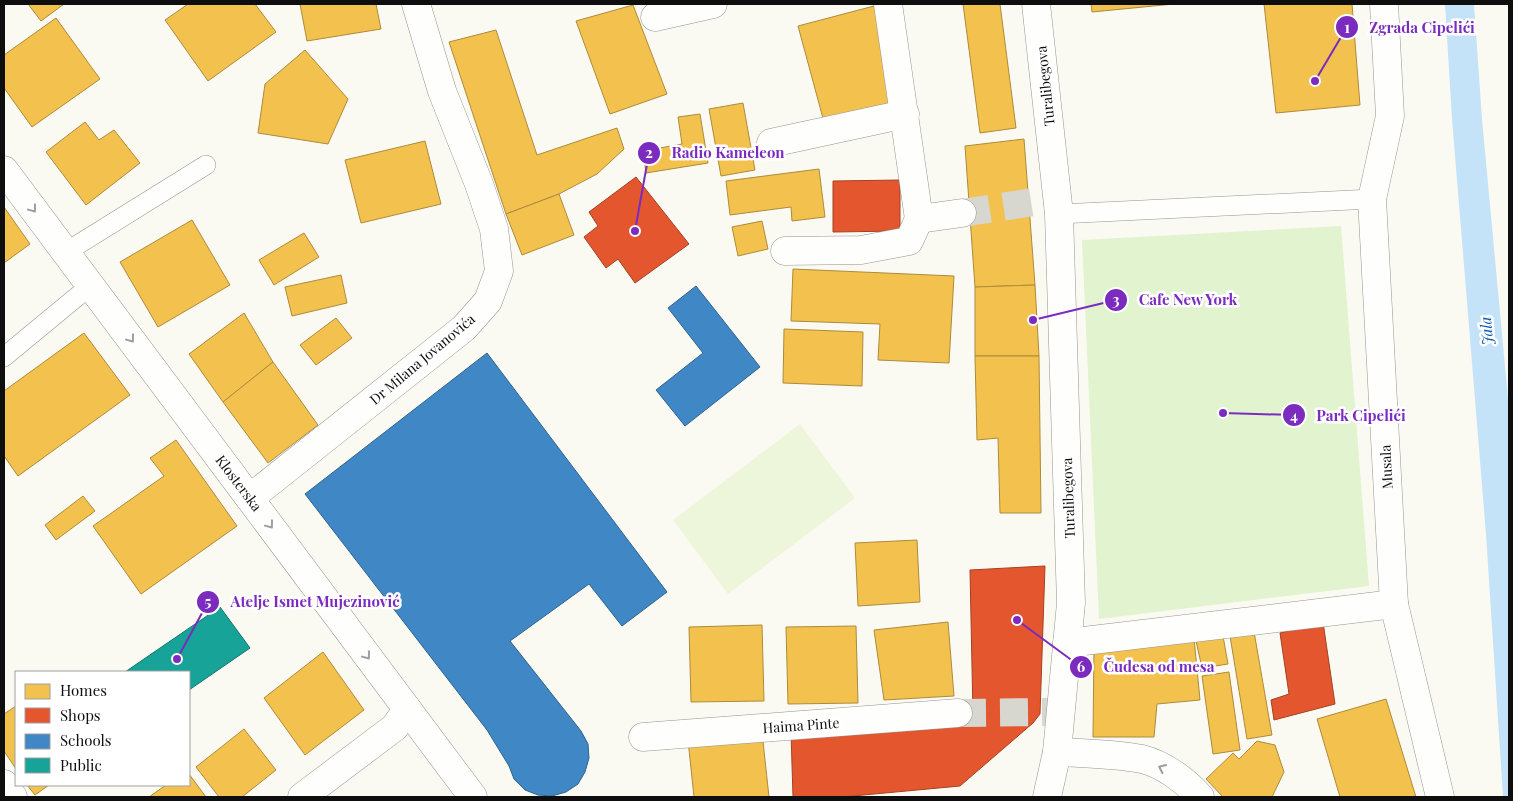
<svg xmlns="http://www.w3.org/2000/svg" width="1513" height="801" viewBox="0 0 1513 801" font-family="'Playfair Display',serif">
<rect width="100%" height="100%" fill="#fbfaf2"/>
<!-- green -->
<polygon fill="#e2f3d0" points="1341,226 1369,586 1099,619 1082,240"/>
<!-- pitch -->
<polygon fill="#edf6da" points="800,424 855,498 728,594 673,520"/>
<!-- water -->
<polygon fill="#c5e3f8" points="1445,4 1474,4 1482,119 1509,409 1509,797 1503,797 1486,534 1452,119"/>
<!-- homes -->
<g fill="#f2c14e" stroke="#ae8b3b">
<polygon points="28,4 64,4 41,21"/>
<polygon points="188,4 255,4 276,32 208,81 165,20"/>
<polygon points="300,4 376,4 381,29 307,41"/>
<polygon points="963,4 1000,4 1016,128 980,133"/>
<polygon points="1091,4 1174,4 1092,12"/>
<polygon points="1264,4 1352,4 1360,105 1276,113"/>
<polygon points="633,5 667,94 610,114 576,21"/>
<polygon points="874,6 899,102 824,122 798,26"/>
<polygon points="56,18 100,79 32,127 4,88 4,55"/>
<polygon points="496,30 537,155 617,128 624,149 597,174 559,194 506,214 449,42"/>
<polygon points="305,50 348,99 328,144 258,133 265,84"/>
<polygon points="743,103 755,170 721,176 709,109"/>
<polygon points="700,114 708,163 646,173 643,151 682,144 678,117"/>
<polygon points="85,122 99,140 114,130 140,163 86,205 46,152"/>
<polygon points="1024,139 1035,285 975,287 965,146"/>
<polygon points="425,141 441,204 361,223 345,160"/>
<polygon points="819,169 825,217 792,221 791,207 730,215 726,181"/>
<polygon points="559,194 574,235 522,255 506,214"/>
<polygon points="4,207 30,244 4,263"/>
<polygon points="192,220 230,285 158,327 120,262"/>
<polygon points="762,221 768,249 738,256 732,227"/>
<polygon points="304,233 319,257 274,285 259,260"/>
<polygon points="793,269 954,276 949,363 878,360 880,324 791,321"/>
<polygon points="341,275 347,303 292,316 285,287"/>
<polygon points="1035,285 1039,356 975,356 975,287"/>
<polygon points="244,313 273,362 223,402 189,354"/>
<polygon points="336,318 352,338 316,365 300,345"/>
<polygon points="784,329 863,332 862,386 783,383"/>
<polygon points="84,333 130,395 18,476 4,456 4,391"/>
<polygon points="975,356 1039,356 1041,513 1000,513 998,438 977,440"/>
<polygon points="273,362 318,425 268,463 223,402"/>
<polygon points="176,440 237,526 141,594 93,526 164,476 150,458"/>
<polygon points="83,496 95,511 56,540 45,525"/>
<polygon points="917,540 920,602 858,606 855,543"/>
<polygon points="948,622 954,696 884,700 874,630"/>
<polygon points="762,625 764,701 691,702 689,627"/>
<polygon points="856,626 858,703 788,704 786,627"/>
<polygon points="1253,626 1272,735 1247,739 1229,630"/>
<polygon points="1223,636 1228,664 1202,668 1196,641"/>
<polygon points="1194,638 1200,700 1157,704 1154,737 1093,737 1094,646"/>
<polygon points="323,652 364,710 305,755 264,698"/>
<polygon points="1229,672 1240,750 1213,754 1202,676"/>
<polygon points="1386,699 1416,797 1340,797 1317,719"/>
<polygon points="16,706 16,769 4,751 4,714"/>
<polygon points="244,729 276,770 242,797 219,797 196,767"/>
<polygon points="762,732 769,797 694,797 688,740"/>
<polygon points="1257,741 1275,745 1284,772 1272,797 1223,797 1206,779 1233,753 1239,759"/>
<polygon points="189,774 206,797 149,797 166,785 189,785"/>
<polygon points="27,785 49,785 35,795"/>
</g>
<!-- shops -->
<g fill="#e4572e" stroke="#a44124">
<polygon points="636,177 689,244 635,283 618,259 606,268 584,237 598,226 589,212"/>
<polygon points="900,180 900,231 833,232 833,181"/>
<polygon points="1045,566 1040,714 1033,723 960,786 842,797 793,797 791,732 971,725 973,715 970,570"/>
<polygon points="1323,622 1335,704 1274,720 1271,700 1289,694 1280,633"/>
</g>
<!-- schools -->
<g fill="#3f88c5" stroke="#30638e">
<polygon points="696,286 760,367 685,426 656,390 703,353 668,308"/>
<polygon points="487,353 667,592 622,626 589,584 510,641 581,731 588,744 589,758 585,772 578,784 566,792 552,796 538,795 525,790 514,779 509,766 487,730 305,494"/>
</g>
<!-- public -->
<polygon fill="#17a398" stroke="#14766f" points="220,607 250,648 189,690 189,672 125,672"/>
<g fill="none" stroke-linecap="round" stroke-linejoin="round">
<!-- minor-tunnel -->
<g stroke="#d7d7d0" stroke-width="28" stroke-dasharray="28 14" stroke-linecap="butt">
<polyline points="962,213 1046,200"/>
<polyline points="958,713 1049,712"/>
</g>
<!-- service casing -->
<g stroke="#959491" stroke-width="20">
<g id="service">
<polyline points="1059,214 1372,199"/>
<polyline points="66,252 206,165"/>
<polyline points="4,357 79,295 92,288"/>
</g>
</g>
<!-- minor casing -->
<g stroke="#959491" stroke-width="29">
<g id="minor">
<polyline points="888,4 919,219 962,213"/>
<polyline points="1036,4 1059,214 1071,603 1057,752 1047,797"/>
<polyline points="655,17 713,4"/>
<polyline points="771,143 905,114"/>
<polyline points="4,170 473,797"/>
<polyline points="785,251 861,250 909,241 919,219"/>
<polyline points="250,498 464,328 488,301 499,271 494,229 479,184 442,91 416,4"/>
<polyline points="1394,604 1440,797"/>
<polyline points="1067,643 1394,604 1372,199 1390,116 1384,4"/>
<polyline points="643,737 958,713"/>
<path d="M1057,752c26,1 60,2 85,7 21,5 44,22 58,38"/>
<polyline points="4,784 13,797"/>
<polyline points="302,797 395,727 407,709"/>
</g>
</g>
<!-- service -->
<use href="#service" stroke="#fefefd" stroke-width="19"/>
<!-- minor -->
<use href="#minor" stroke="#fefefd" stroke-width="28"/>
</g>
<!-- one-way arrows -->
<defs><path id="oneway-chevron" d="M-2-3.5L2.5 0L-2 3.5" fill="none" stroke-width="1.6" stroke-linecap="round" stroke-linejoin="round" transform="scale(1.25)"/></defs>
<g stroke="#9e9e9d">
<use href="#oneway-chevron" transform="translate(33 209) rotate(53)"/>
<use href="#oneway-chevron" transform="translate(131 339) rotate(53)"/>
<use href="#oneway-chevron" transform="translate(270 525) rotate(53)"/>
<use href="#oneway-chevron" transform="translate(367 656) rotate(53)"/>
<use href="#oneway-chevron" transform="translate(1162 768) rotate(-155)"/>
</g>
<g text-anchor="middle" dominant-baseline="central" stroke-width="5" stroke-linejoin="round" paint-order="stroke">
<!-- street labels -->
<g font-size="14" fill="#0e0e0e" stroke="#fff">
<text transform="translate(1045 86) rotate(-96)">Turalibegova</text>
<text transform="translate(422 359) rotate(-40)">Dr Milana Jovanovića</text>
<text transform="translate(1386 467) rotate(-93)">Musala</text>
<text transform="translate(239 483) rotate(53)">Klosterska</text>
<text transform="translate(1068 498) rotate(-92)">Turalibegova</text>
<text transform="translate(801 725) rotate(-4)">Haima Pinte</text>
</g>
<!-- water labels -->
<g font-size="15" font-style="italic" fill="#0c5aaa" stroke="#fff">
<text transform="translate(1486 331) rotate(-95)">Jala</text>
</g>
</g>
<!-- callouts -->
<path fill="none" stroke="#7b2cbf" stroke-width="2" d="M1315 81L1347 27M635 231L649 153M1033 320L1116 300M1223 413L1294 415M177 659L208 602M1017 620L1081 667"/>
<g fill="#7b2cbf" stroke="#fff" stroke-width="2">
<circle cx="1315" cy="81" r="5"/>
<circle cx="635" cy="231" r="5"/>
<circle cx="1033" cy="320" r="5"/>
<circle cx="1223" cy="413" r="5"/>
<circle cx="177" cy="659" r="5"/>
<circle cx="1017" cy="620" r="5"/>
<circle cx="1347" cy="27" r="12"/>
<circle cx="649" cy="153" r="12"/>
<circle cx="1116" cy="300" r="12"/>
<circle cx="1294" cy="415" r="12"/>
<circle cx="208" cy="602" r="12"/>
<circle cx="1081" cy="667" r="12"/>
</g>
<g font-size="15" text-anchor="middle" font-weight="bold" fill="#fff">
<text x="1347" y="33">1</text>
<text x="649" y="158">2</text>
<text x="1116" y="305">3</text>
<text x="1294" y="421">4</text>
<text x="208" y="607">5</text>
<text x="1081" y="672">6</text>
</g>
<g font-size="15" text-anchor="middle" font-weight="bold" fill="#7b2cbf" stroke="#fff" stroke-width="5" stroke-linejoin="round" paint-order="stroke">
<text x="1422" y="33">Zgrada Cipelići</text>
<text x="728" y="158">Radio Kameleon</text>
<text x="1188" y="305">Cafe New York</text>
<text x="1361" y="421">Park Cipelići</text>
<text x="315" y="607">Atelje Ismet Mujezinović</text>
<text x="1159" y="672">Čudesa od mesa</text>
</g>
<!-- border -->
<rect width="1513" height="801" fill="none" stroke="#0e0e0e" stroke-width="10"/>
<!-- legend -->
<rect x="15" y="671" width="175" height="115" fill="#ffffff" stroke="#9f9f9f"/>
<rect x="25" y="684" width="25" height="15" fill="#f2c14e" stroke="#9f9f9f"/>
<text x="60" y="696" font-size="15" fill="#0e0e0e">Homes</text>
<rect x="25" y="708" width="25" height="15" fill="#e4572e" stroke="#9f9f9f"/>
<text x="60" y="721" font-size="15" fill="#0e0e0e">Shops</text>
<rect x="25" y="734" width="25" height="15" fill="#3f88c5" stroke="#9f9f9f"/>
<text x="60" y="746" font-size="15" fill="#0e0e0e">Schools</text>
<rect x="25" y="758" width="25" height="15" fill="#17a398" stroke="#9f9f9f"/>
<text x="60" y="771" font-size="15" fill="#0e0e0e">Public</text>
</svg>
